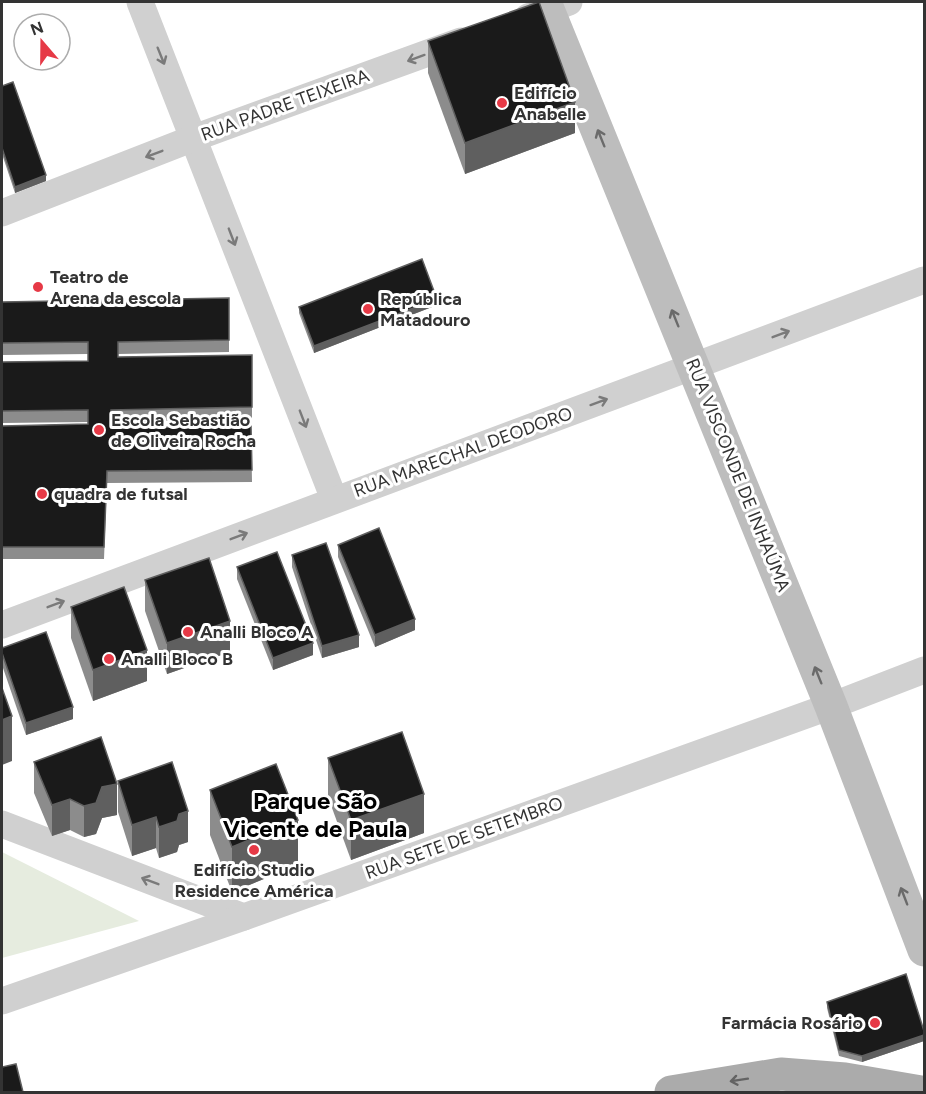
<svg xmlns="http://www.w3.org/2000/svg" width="926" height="1094" viewBox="0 0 926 1094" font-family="Figtree,sans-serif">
<rect width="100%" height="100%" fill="#fff"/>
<!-- green -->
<polygon fill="#e6ecdf" points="2,852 139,921 2,958"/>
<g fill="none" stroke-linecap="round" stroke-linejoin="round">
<!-- street -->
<g stroke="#d0d0d0" stroke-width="27">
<polyline points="140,2 334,499"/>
<polyline points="528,17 569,2"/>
<polyline points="2,213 194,138 461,41"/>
<polyline points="2,625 924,280"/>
<polyline points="2,824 244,917"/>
<polyline points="2,1001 244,917 831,706 924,670"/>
</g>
<!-- secondary -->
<polyline stroke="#bdbdbd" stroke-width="33" points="545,2 831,706 924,950"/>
<!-- primary -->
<polyline stroke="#ababab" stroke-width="33" points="671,1092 781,1074 845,1079 921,1092"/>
</g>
<!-- wall -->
<g fill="#8c8c8c">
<polygon points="428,41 575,133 465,174 428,73"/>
<polygon points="2,86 46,181 15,193 2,154"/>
<polygon points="229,298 229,352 118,354 118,357 252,355 252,419 111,422 111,428 251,426 252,482 107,483 104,559 2,559 2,426 88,424 88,422 2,423 2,362 88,361 88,354 2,355 2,302"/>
<polygon points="437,305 314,353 299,313 299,307"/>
<polygon points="338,545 415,630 375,647 338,557"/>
<polygon points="292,555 359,647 322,658 292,567"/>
<polygon points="237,567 313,655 273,670 237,579"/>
<polygon points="145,580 230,652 167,674 145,611"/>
<polygon points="71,607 147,681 93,701 71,638"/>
<polygon points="2,648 73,719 26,735 2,665"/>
<polygon points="328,758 424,833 351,860 328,797"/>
<polygon points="34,762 117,815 102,818 96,834 84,837 70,830 52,836 34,793"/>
<polygon points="118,781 188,842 179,845 177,852 159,858 156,848 132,856 118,812"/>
<polygon points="210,790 298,865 232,892 210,835"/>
<polygon points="827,1002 924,1031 924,1041 862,1062 839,1056 827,1008"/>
</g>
<!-- shaded-wall -->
<g fill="#5f5f5f">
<polygon points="575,102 575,133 465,174 465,143"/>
<polygon points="46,175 46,181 15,193 15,187"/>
<polygon points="437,299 437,305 314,353 314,346"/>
<polygon points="415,619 415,630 375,647 375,635"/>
<polygon points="230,621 230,652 167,674 167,643"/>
<polygon points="359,635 359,647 322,658 322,646"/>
<polygon points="313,643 313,655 273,670 273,658"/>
<polygon points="147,650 147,681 93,701 93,670"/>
<polygon points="73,707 73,719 26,735 26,723"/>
<polygon points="12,716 12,761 2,765 2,720"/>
<polygon points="117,784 117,815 102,818 96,834 84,837 84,806 102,787"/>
<polygon points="424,794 424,833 351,860 351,820"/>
<polygon points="70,799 70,830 52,836 52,805"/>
<polygon points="188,811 188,842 179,845 177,852 159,858 159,827 179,814"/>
<polygon points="156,817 156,848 132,856 132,825"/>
<polygon points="298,820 298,865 232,892 232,847"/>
<polygon points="924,1035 924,1041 862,1062 862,1056"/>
</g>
<!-- building -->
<g fill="#1a1a1a" stroke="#5f5f5f" stroke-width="1.5">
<polygon points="539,2 575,102 465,143 428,41"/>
<polygon points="13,82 46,175 15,187 2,148 2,86"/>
<polygon points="422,259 437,299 314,346 299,307"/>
<polygon points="229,298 229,340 118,342 118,357 252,355 252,407 111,410 111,428 251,426 252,470 107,471 104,547 2,547 2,426 88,424 88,410 2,411 2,362 88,361 88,342 2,343 2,302"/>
<polygon points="379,528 415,619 375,635 338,545"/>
<polygon points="326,543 359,635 322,646 292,555"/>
<polygon points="277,552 313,643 273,658 237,567"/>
<polygon points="209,558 230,621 167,643 145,580"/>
<polygon points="124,587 147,650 93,670 71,607"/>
<polygon points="46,632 73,707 26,723 2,653 2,648"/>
<polygon points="2,688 12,716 2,720"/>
<polygon points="402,732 424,794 351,820 328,758"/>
<polygon points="101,737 117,784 102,787 96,803 84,806 70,799 52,805 34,762"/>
<polygon points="172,762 188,811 179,814 177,821 159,827 156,817 132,825 118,781"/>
<polygon points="276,764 298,820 232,847 210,790"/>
<polygon points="906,974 924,1031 924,1035 862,1056 839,1050 827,1002"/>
<polygon points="16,1064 23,1092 2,1092 2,1067"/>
</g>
<!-- one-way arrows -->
<defs><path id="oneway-shaft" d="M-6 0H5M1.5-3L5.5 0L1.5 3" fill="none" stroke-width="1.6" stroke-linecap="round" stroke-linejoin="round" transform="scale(1.5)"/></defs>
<g stroke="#7a7a7a">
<use href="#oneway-shaft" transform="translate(161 56) rotate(68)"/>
<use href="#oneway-shaft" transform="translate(416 58) rotate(160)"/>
<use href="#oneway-shaft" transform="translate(154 154) rotate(159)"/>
<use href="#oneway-shaft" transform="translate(232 237) rotate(69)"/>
<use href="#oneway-shaft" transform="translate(781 334) rotate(-21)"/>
<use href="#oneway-shaft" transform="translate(599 402) rotate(-20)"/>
<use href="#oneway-shaft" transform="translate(303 419) rotate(69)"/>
<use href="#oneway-shaft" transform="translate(239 536) rotate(-21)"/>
<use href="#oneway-shaft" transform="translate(56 604) rotate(-21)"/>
<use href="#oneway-shaft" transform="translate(150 881) rotate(-159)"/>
</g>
<g stroke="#6a6a6a">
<use href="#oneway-shaft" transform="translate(601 138) rotate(-112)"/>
<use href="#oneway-shaft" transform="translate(675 318) rotate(-112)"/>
<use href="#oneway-shaft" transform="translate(818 675) rotate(-112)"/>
<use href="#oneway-shaft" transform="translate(904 896) rotate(-111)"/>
</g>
<use stroke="#636363" href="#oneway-shaft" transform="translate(739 1080) rotate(171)"/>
<!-- markers -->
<g fill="#e63946" stroke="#fff" stroke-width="2">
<circle cx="502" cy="103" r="6"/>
<circle cx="38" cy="287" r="6"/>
<circle cx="368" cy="309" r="6"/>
<circle cx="99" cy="430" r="6"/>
<circle cx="42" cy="494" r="6"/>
<circle cx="188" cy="632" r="6"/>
<circle cx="109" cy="659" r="6"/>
<circle cx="254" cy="850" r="6"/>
<circle cx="875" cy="1023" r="6"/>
</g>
<g text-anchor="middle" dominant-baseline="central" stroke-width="6" stroke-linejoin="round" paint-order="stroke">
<!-- poi labels -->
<g font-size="18" font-weight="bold" fill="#333" stroke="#fff" text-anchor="start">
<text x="514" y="93">Edifício<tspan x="514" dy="21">Anabelle</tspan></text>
<text x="50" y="277">Teatro de<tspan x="50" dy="21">Arena da escola</tspan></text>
<text x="380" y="299">República<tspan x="380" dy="21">Matadouro</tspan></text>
<text x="111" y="420">Escola Sebastião<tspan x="111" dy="21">de Oliveira Rocha</tspan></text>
<text x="54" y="494">quadra de futsal</text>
<text x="200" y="632">Analli Bloco A</text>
<text x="121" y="659">Analli Bloco B</text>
<text x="254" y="870" text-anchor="middle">Edifício Studio<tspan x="254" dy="21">Residence América</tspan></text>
<text x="863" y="1023" text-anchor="end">Farmácia Rosário</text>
</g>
<!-- street labels -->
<g font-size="18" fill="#333" stroke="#fff">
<text transform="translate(285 105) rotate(-20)">RUA PADRE TEIXEIRA</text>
<text transform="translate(463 452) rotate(-20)">RUA MARECHAL DEODORO</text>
<text transform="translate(738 475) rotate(68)">RUA VISCONDE DE INHAÚMA</text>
<text transform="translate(464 838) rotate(-20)">RUA SETE DE SETEMBRO</text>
</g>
<!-- district labels -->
<g font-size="24" font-weight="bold" fill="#000" stroke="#fff">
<text x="315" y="800">Parque São<tspan x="315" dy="28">Vicente de Paula</tspan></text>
</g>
</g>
<!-- border -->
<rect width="926" height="1094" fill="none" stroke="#333333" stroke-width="6"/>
<!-- north arrow -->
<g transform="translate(42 42) rotate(340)"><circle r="28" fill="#ffffff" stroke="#adadad" stroke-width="1.5"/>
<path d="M0-4.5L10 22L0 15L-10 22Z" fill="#e63946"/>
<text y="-9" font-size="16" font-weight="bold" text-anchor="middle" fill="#333333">N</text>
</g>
</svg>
